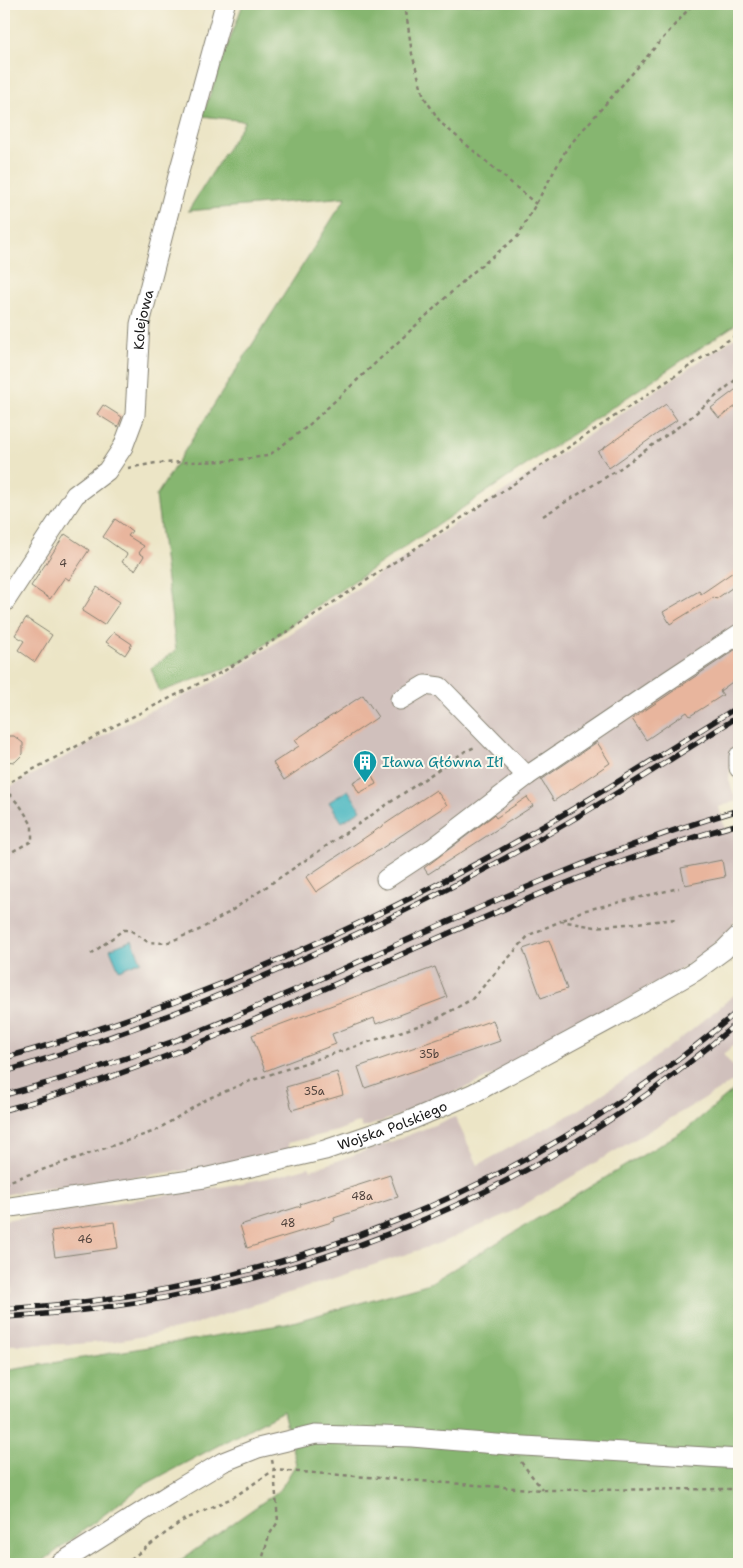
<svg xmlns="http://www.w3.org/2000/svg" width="743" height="1568" viewBox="0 0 743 1568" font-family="'Shantell Sans',sans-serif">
<rect width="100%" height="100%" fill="#fbf7ec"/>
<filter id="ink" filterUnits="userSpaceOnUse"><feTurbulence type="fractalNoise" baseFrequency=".02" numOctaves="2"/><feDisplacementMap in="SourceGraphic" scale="10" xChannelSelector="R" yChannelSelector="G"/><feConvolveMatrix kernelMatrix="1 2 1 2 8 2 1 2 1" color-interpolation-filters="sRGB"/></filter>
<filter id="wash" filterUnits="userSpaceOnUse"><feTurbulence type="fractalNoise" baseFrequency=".0096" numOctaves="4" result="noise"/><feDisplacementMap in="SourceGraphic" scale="20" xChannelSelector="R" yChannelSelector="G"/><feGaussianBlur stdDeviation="1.12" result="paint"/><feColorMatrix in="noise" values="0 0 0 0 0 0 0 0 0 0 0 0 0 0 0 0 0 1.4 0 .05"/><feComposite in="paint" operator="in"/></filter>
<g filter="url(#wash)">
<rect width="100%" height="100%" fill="#ece5c6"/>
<!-- industrial -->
<g fill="#d0c0bc">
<polygon points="739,335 739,742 732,754 730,769 729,780 736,801 719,807 726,833 739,829 739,914 730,929 709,950 678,971 500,1072 421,1108 363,1128 360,1122 337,1131 288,1143 289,1151 245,1160 181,1171 30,1190 4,1195 4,790 147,712 206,686 233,671"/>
<polygon points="739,991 739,1041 723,1054 739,1074 739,1078 510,1213 440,1243 189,1326 154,1334 116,1341 76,1344 4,1345 4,1293 12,1292 4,1220 226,1186 281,1175 309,1167 311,1170 393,1141 455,1117 478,1165 573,1113 631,1075 692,1030"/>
</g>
<!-- forest -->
<g fill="#86b66f" stroke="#516946">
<polygon points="243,4 739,4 739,322 311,610 242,662 160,692 151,668 176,650 156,496 346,197 188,211 245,121 202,116"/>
<polygon points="739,1086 739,1564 175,1564 280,1490 296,1464 283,1411 142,1486 39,1564 4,1564 4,1371 286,1324 430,1283 688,1128"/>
</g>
<!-- water -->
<g fill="#47b6c0" stroke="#32696e">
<polygon points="348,790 361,810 342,822 329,802"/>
<polygon points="132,940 141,961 119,970 110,949"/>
</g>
<g id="blocks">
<!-- building -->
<g fill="#e8b59d">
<polygon points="739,387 739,404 719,418 711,408"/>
<polygon points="666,404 677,420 609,468 598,452"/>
<polygon points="103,405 122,417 118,427 97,414"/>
<polygon points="115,519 132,531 128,536 144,546 139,553 144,556 135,570 122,562 127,554 103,537"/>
<polygon points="65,534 89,550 69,580 65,577 50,599 31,586"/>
<polygon points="739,568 739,583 716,599 714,597 670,624 663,612 699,591 701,594"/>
<polygon points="97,587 120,602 104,625 82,611"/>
<polygon points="26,618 52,635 35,662 18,650 24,641 15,635"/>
<polygon points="114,632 132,644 125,655 106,642"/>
<polygon points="739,647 739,677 720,691 723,695 690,716 687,712 646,740 632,719"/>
<polygon points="363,695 378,717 284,780 273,763 299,746 295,740"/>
<polygon points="9,736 14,736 23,743 23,754 15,762 4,761 4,738"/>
<polygon points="597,742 610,763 554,801 541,780"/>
<polygon points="371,773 376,784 359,793 353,782"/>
<polygon points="436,790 447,805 316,892 306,877"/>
<polygon points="527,797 533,806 428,874 424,868 494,815 496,818"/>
<polygon points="722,860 725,877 685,885 681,868"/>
<polygon points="549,940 567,989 541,998 523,949"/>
<polygon points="435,967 447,997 376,1024 374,1018 332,1034 336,1044 265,1071 252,1035"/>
<polygon points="493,1020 500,1041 365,1088 358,1067"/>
<polygon points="337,1072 343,1095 292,1110 286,1087"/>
<polygon points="390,1175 398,1197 334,1218 335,1221 247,1248 240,1225 301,1206 300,1204"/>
<polygon points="114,1222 118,1248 55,1257 51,1231"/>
</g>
</g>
</g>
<g filter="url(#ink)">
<use href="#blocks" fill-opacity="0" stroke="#848071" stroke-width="1"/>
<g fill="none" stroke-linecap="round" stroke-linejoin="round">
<!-- minor casing -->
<g stroke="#848071" stroke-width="21">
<g id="minor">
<path id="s1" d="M4,603l71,-108 32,-24 16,-24 12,-32 5,-91 39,-152 46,-168"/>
<polyline points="400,700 425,685 440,687 527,776"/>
<polyline points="739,756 739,768"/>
<polyline points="386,879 433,848 527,776 669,680 739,634"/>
<path id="s2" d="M4,1208l200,-30 121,-28 79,-27 68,-29 143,-77 79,-45 30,-22 15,-15"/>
<polyline points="59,1564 173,1492 223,1462 258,1448 316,1434 412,1437 508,1445 739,1459"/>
</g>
</g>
<!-- path -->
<g stroke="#848071" stroke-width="2.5" stroke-dasharray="4 4" stroke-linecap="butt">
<polyline points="405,4 412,54 424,97 441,123 536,204"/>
<polyline points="128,468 156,463 226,461 268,456 308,426 471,274 518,236 567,148 693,4"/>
<polyline points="543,516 619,469 685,422 739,377"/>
<polyline points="4,785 122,722 224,671 311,617 527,475 739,333"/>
<polyline points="4,788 21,807 32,825 32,841 4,856"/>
<polyline points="563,920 582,911 679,888"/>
<polyline points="91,954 123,930 130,930 148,942 166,943 199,930 228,913 464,752 477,746"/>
<polyline points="4,1183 155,1131 207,1099 250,1081 433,1021 472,999 529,935 561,921 595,927 677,919"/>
<polyline points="521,1462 542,1489"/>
<polyline points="124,1564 182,1521 234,1497 274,1470 272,1460"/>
<polyline points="261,1564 269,1535 278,1522 274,1470 542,1490 739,1489"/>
</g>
<!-- minor -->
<use href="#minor" stroke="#fff" stroke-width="19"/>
<!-- rail casing -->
<g stroke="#1c1c1c" stroke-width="5.5">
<g id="rail">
<path d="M4,1058c168,-47 328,-116 481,-199 87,-47 171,-101 254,-153"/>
<path d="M4,1072c168,-51 330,-122 485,-205 86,-46 168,-99 250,-151"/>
<path d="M4,1095c57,-15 114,-33 170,-54 46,-17 90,-38 135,-57 142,-63 281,-131 430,-174"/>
<path d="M4,1110c255,-68 481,-216 735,-286"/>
<path d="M4,1309c272,-15 530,-121 735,-299"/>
<path d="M4,1317c269,-15 532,-116 735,-296"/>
</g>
</g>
<!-- rail -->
<use href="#rail" stroke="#fbf7ec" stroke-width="4" stroke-dasharray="11" stroke-linecap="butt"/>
</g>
</g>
<!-- icons -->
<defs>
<g id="building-pin" transform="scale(1.25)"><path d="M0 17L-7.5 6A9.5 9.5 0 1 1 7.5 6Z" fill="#0f9aa8" stroke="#fbf7ec"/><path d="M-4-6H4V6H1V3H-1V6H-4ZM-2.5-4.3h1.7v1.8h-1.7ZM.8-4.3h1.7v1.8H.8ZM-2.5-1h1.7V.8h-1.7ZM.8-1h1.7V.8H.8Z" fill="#fff"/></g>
</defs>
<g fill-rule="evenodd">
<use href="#building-pin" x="365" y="762"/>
</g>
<g text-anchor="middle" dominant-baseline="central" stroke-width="4" stroke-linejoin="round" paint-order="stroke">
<!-- number labels -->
<g font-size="11" fill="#4f423c">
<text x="63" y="563">4</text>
<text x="429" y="1054">35b</text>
<text x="314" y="1091">35a</text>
<text x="362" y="1196">48a</text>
<text x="288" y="1223">48</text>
<text x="85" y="1239">46</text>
</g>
<!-- street labels -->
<g font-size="14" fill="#1c1c1c" stroke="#fbf7ec">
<text stroke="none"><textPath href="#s1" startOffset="328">Kolejowa</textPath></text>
<text stroke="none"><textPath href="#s2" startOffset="398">Wojska Polskiego</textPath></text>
</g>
<!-- culture labels -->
<g font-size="14" fill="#0d838f" stroke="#fbf7ec" text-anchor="start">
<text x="382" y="762">Iława Główna Ił1</text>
</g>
</g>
<!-- margin -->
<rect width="743" height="1568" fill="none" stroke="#fbf7ec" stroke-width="20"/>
</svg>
